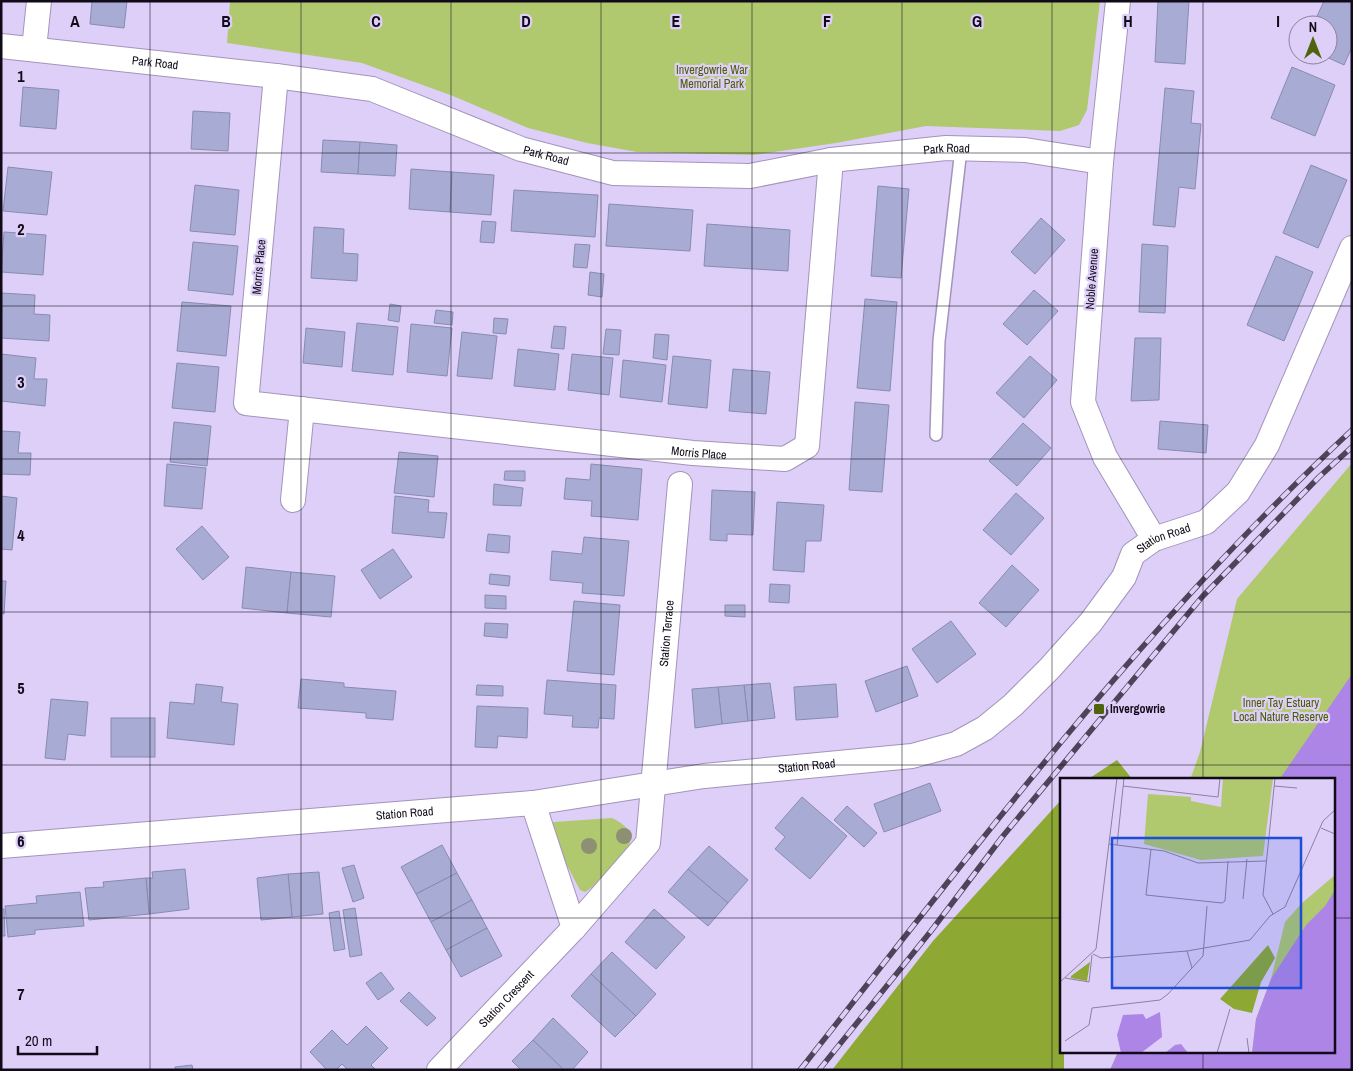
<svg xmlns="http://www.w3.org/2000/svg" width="1353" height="1071" viewBox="0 0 1353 1071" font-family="'Archivo Narrow',sans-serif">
<rect width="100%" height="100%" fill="#decff8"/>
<!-- green -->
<g fill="#b0c96f">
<polygon points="230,1 1100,1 1087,110 1079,125 1060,131 926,126 836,143 754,155 637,152 587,143 528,128 453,96 362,63 227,43"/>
<polygon points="1352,463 1352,1070 1110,1070 1118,1052 1334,1052 1334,780 1190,780 1200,752 1237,599"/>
<path d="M612,818c36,17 12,37 -7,56 -6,6 -12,14 -20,18l-5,-2 -27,-51 -4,-14 5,-3z"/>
</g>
<!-- forest -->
<g fill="#8da933">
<polygon points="1117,760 1133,780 1087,780"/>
<polygon points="1062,799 1062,1052 1064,1052 1064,1070 832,1070 933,941"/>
</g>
<!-- water -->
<polygon fill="#ad85e7" points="1352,674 1352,1070 1110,1070 1118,1052 1334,1052 1334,780 1279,780"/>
<!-- building -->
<g fill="#a8abd3" stroke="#888bb1">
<polygon points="92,1 127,1 124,28 90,24"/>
<polygon points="1158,1 1189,1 1185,64 1155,62"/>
<polygon points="1324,1 1352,1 1352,47 1344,65 1322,55 1328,55 1328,25 1313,25"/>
<polygon points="1292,67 1335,85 1315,136 1271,118"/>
<polygon points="23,87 59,90 56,129 20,126"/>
<polygon points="1165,88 1194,91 1191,123 1201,124 1195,189 1179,187 1175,227 1153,225"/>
<polygon points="193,111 230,113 228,151 191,149"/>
<polygon points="323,140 360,142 358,174 321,172"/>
<polygon points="360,142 397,145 395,176 358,174"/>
<polygon points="1311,165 1347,180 1318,248 1283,233"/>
<polygon points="8,167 52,172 47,215 3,211"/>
<polygon points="411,169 452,172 450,212 409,209"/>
<polygon points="452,172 494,175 491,215 450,212"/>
<polygon points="195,185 239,190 235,235 190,231"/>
<polygon points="878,186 909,189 901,278 871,276"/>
<polygon points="514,190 598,195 595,237 511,231"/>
<polygon points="609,204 693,210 690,251 606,246"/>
<polygon points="1041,218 1065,240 1035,274 1011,252"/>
<polygon points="482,221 496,222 494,243 480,242"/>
<polygon points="707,224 790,230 788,271 704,266"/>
<polygon points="314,227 344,229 343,253 358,254 357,281 311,278"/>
<polygon points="4,232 46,235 43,275 1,272"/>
<polygon points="193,242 238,246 233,295 188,290"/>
<polygon points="575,244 590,245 587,268 573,267"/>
<polygon points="1142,244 1168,246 1165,313 1139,312"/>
<polygon points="1276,256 1313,272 1284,341 1247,325"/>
<polygon points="590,272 604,274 602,297 588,295"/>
<polygon points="1034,290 1058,311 1027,345 1003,324"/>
<polygon points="1,293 35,295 34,314 50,315 49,341 1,338"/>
<polygon points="865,299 897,302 890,391 857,388"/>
<polygon points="182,302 231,306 226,356 177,351"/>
<polygon points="390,304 401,306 399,322 388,320"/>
<polygon points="436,310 453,312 452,325 434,323"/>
<polygon points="494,318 508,319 506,334 493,333"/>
<polygon points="357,323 398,327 393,375 352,371"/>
<polygon points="411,324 452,328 447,376 407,372"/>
<polygon points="554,326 566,327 564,349 551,348"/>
<polygon points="306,328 345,332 342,367 303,363"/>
<polygon points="606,329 621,330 619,355 603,354"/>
<polygon points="462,332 497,336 492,379 457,376"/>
<polygon points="655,334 669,335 667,360 653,358"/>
<polygon points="1135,338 1161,338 1159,400 1131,401"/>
<polygon points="518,349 559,354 555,390 514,386"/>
<polygon points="1,354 36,358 34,379 47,379 45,406 1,401"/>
<polygon points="572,354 613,358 609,395 568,390"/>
<polygon points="673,356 711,360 707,408 668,404"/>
<polygon points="1030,356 1057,380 1024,418 996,393"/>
<polygon points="623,360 666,365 662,402 620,397"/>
<polygon points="177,363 219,367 215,412 172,408"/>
<polygon points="733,369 770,372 766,414 729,411"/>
<polygon points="855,402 889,405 882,492 849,490"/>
<polygon points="1160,421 1208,425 1206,453 1158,449"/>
<polygon points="174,422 211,426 207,466 170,462"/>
<polygon points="1023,423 1051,448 1017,486 989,461"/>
<polygon points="1,431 20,432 18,453 31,453 30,475 1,474"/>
<polygon points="399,452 438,456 434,497 394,493"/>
<polygon points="167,464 206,468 202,509 164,506"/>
<polygon points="591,464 642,469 638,520 591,516 592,501 564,499 566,478 590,480"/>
<polygon points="505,471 525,471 525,481 504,480"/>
<polygon points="494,484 523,488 521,506 493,505"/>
<polygon points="712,490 755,492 753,535 727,534 727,541 710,540"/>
<polygon points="1016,493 1044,518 1011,555 983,530"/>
<polygon points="1,496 17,498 12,550 1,549"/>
<polygon points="395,496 429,500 428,512 447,513 444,538 392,533"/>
<polygon points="777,502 824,505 821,541 806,541 804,572 773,570"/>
<polygon points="202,526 229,557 203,580 176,549"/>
<polygon points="488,534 510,536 509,553 486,551"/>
<polygon points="584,537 629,541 624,596 582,593 583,583 550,580 552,551 582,554"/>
<polygon points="393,549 412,577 380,599 361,570"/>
<polygon points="1012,565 1039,590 1006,627 979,603"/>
<polygon points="246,567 291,572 287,613 242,608"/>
<polygon points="291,572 335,576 331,617 287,613"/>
<polygon points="490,574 510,576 509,586 489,584"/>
<polygon points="1,581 6,581 4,614 1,613"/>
<polygon points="770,584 790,585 789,603 769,602"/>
<polygon points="485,595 506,596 506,609 485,608"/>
<polygon points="574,601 620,605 614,675 567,671"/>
<polygon points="725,605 745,605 745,617 725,616"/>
<polygon points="951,621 976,654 937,683 912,649"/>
<polygon points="485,623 508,624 507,638 484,636"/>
<polygon points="907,666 918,696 876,712 865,681"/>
<polygon points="301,679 344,683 344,687 396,691 393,720 366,718 366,713 298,708"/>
<polygon points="547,680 616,685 614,719 599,718 598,728 572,727 573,716 544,714"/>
<polygon points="770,683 775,718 748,721 744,685"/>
<polygon points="196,684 223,687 221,702 238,704 234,745 167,738 170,702 194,704"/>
<polygon points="836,684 838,717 796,720 794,687"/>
<polygon points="477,685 503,686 503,696 476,695"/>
<polygon points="744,685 748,721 722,724 718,687"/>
<polygon points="718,687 722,724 695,728 692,689"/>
<polygon points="51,699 88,702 85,736 68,734 65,760 45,758"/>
<polygon points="477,706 528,708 527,738 498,736 497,748 475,747"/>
<rect x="111" y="718" width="44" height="39"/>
<polygon points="930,783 941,811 884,832 874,804"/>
<polygon points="802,797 847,836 810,879 775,849 785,837 775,828"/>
<polygon points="847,806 877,833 864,847 834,820"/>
<polygon points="442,845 457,873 416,894 401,867"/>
<polygon points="709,846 748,880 728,903 688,869"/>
<polygon points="354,865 364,898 353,902 342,868"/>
<polygon points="185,869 189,909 149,914 146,878 153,878 152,872"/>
<polygon points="688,869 728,903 708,926 668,892"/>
<polygon points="319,872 323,914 292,917 288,874"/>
<polygon points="457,873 472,900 431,922 416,894"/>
<polygon points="288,874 292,917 261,920 257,878"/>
<polygon points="146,878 149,914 89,920 85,888 104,887 103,882"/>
<polygon points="80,892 84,926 35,930 35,934 8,937 5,906 37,903 36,896"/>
<polygon points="472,900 487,928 446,950 431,922"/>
<polygon points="355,908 362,955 350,957 343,910"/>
<polygon points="1,909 4,909 5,936 1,936"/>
<polygon points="654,909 685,937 656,969 625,942"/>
<polygon points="339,911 345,949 334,951 329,913"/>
<polygon points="487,928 502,956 461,977 446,950"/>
<polygon points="612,952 656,994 636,1016 591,974"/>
<polygon points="381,972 394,989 378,1000 366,983"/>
<polygon points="591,974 636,1016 615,1037 571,996"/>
<polygon points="409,992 436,1018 427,1026 400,1001"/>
<polygon points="553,1018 588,1052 572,1070 564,1070 533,1040"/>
<polygon points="366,1026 388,1048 371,1065 376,1070 348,1070 342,1064 336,1070 327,1070 310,1052 332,1030 347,1045"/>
<polygon points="533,1040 564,1070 521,1070 512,1061"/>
<polygon points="192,1065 193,1070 175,1070 175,1067"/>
</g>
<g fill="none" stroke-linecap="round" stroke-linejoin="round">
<!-- lane casing -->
<g stroke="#a294ba" stroke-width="14">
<polyline id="lane" points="936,435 939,341 961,149"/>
</g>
<!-- street casing -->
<g stroke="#a294ba" stroke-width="26">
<g id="street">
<polyline points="1118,1 1101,162 1083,402 1105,457 1154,539"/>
<path id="s1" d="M1,46l275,30 96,13 149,60 92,24 137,3 81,-16 115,-12 79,2 76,12"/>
<polyline points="34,49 39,1"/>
<path id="s2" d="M276,76l-30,327 447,50 92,6 22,-13 24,-286"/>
<polyline points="293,500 302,409"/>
<polyline points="533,803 574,928"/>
<path id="s3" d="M1,846l532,-43 171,-27 208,-20 44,-12 29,-16 28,-23 37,-37 41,-46 33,-45 9,-23 21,-15 52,-17 32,-30 29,-47 85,-197"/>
<path id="s4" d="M439,1070l135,-142 74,-85 32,-359"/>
</g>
</g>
<!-- lane -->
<use href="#lane" stroke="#fff" stroke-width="11"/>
<!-- street -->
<use href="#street" stroke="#fff" stroke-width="24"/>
<!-- rail casing -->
<g stroke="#4d445a" stroke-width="5.5">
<g id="rail">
<path d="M800,1070c174,-221 345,-448 552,-640"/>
<polyline points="819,1070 931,931 1003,836 1202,597 1319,477 1352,447"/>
</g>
</g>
<!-- rail -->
<use href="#rail" stroke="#decff8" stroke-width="4" stroke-dasharray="11" stroke-linecap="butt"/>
</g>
<!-- trees -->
<g fill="#8d9073">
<circle cx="624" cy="836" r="8"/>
<circle cx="589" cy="846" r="8"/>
</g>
<!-- grid -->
<path fill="none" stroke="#110b19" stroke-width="1" stroke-opacity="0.55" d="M150,1v1069M301,1v1069M451,1v1069M601,1v1069M752,1v1069M902,1v1069M1052,1v1069M1203,1v779M1,153h1351M1,306h1351M1,459h1351M1,612h1351M1,765h1351M1,918h1061M1334,918h18M1203,1052v18"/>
<!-- markers -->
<rect fill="#51640d" stroke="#decff8" stroke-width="2" x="1093" y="703" width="12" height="12" rx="2.5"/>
<g text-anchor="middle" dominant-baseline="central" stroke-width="4.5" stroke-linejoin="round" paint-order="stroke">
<!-- street labels -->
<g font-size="12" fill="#110b19" stroke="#decff8">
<text stroke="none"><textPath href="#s1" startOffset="155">Park Road</textPath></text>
<text stroke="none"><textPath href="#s1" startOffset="965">Park Road</textPath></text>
<text stroke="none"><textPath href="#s1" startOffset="560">Park Road</textPath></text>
<text transform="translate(259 267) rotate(-85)">Morris Place</text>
<text transform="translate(1092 279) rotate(-86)">Noble Avenue</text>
<text stroke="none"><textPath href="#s2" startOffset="784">Morris Place</textPath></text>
<text stroke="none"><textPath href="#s3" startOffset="1260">Station Road</textPath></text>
<text stroke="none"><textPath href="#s4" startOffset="519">Station Terrace</textPath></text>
<text stroke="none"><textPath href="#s3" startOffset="810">Station Road</textPath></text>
<text stroke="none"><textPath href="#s3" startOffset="405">Station Road</textPath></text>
<text stroke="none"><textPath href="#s4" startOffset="98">Station Crescent</textPath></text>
</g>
<!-- park labels -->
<g font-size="12" fill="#4b5c06" stroke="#decff8">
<text x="712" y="70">Invergowrie War<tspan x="712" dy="14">Memorial Park</tspan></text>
<text x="1281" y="703">Inner Tay Estuary<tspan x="1281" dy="14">Local Nature Reserve</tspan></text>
</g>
<!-- poi labels -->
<g font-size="12" font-weight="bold" fill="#110b19" stroke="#decff8" text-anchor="start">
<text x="1110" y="709">Invergowrie</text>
</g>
</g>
<!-- overview -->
<g transform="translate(1060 778)">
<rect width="275" height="275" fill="#decff8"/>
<path d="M163,0h50l-10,78 -62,4 -57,-16 4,-50 43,3v4l30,6zM275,97v178h-83l4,-34 15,-40 14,-57 17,-19z" fill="#b0c96f"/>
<path d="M208,167l7,13 -14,24 -9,31 -18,-4 -14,-10zM30,184l-3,19 -16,-3v-2z" fill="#8da933"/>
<path d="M275,112v163h-83l4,-34 15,-40 35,-54 19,-19zM100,234l2,25 -21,16h-20l-4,-18 6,-20 20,-1 3,5zM121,266l7,9h-23l10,-8z" fill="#ad85e7"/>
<path fill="none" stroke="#8c819f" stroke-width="1" d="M63,8l95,11 2,-19M214,8l23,2M261,50l14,6M49,66l55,7 34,12 68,-2M57,67l7,-67M91,71l-5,46 76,8 3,-2 3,-40M183,121l4,-40M213,136l-10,-19 12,-117M127,173l5,17M33,176l8,4 86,-7 63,-11 20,-24 15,-9 38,-86 12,-11M5,200l24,4 3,-27M0,204l36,-33 21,-171M187,260l2,15M5,263l24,-16 3,-17 68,-8 8,-6 35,-38 4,-50M157,275l13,-44"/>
<path fill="#1d4ed8" fill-opacity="0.15" stroke="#1d4ed8" stroke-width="2.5" d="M52,60h189v150h-189z"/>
<rect width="275" height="275" fill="none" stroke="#110b19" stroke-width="2.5"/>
</g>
<g font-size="16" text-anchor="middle" font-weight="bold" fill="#110b19" stroke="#decff8" stroke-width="4.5" stroke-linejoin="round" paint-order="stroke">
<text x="75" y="27">A</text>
<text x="226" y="27">B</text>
<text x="376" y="27">C</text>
<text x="526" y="27">D</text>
<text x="676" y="27">E</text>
<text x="827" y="27">F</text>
<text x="977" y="27">G</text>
<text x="1128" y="27">H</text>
<text x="1278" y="27">I</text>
<text x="21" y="82">1</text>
<text x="21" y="235">2</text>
<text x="21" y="388">3</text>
<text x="21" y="541">4</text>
<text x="21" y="694">5</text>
<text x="21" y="847">6</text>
<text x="21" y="1000">7</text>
</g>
<!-- border -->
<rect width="1353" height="1071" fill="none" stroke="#110b19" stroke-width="5"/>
<!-- north arrow -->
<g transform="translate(1313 40)"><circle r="24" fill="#decff8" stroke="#8c819f"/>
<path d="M0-4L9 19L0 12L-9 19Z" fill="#51640d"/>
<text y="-8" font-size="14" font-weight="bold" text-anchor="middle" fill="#110b19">N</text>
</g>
<!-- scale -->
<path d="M18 1046v8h79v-8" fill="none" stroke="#110b19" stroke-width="2.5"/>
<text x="25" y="1046" font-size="15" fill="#110b19" stroke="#decff8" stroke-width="4" paint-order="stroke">20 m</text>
</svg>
